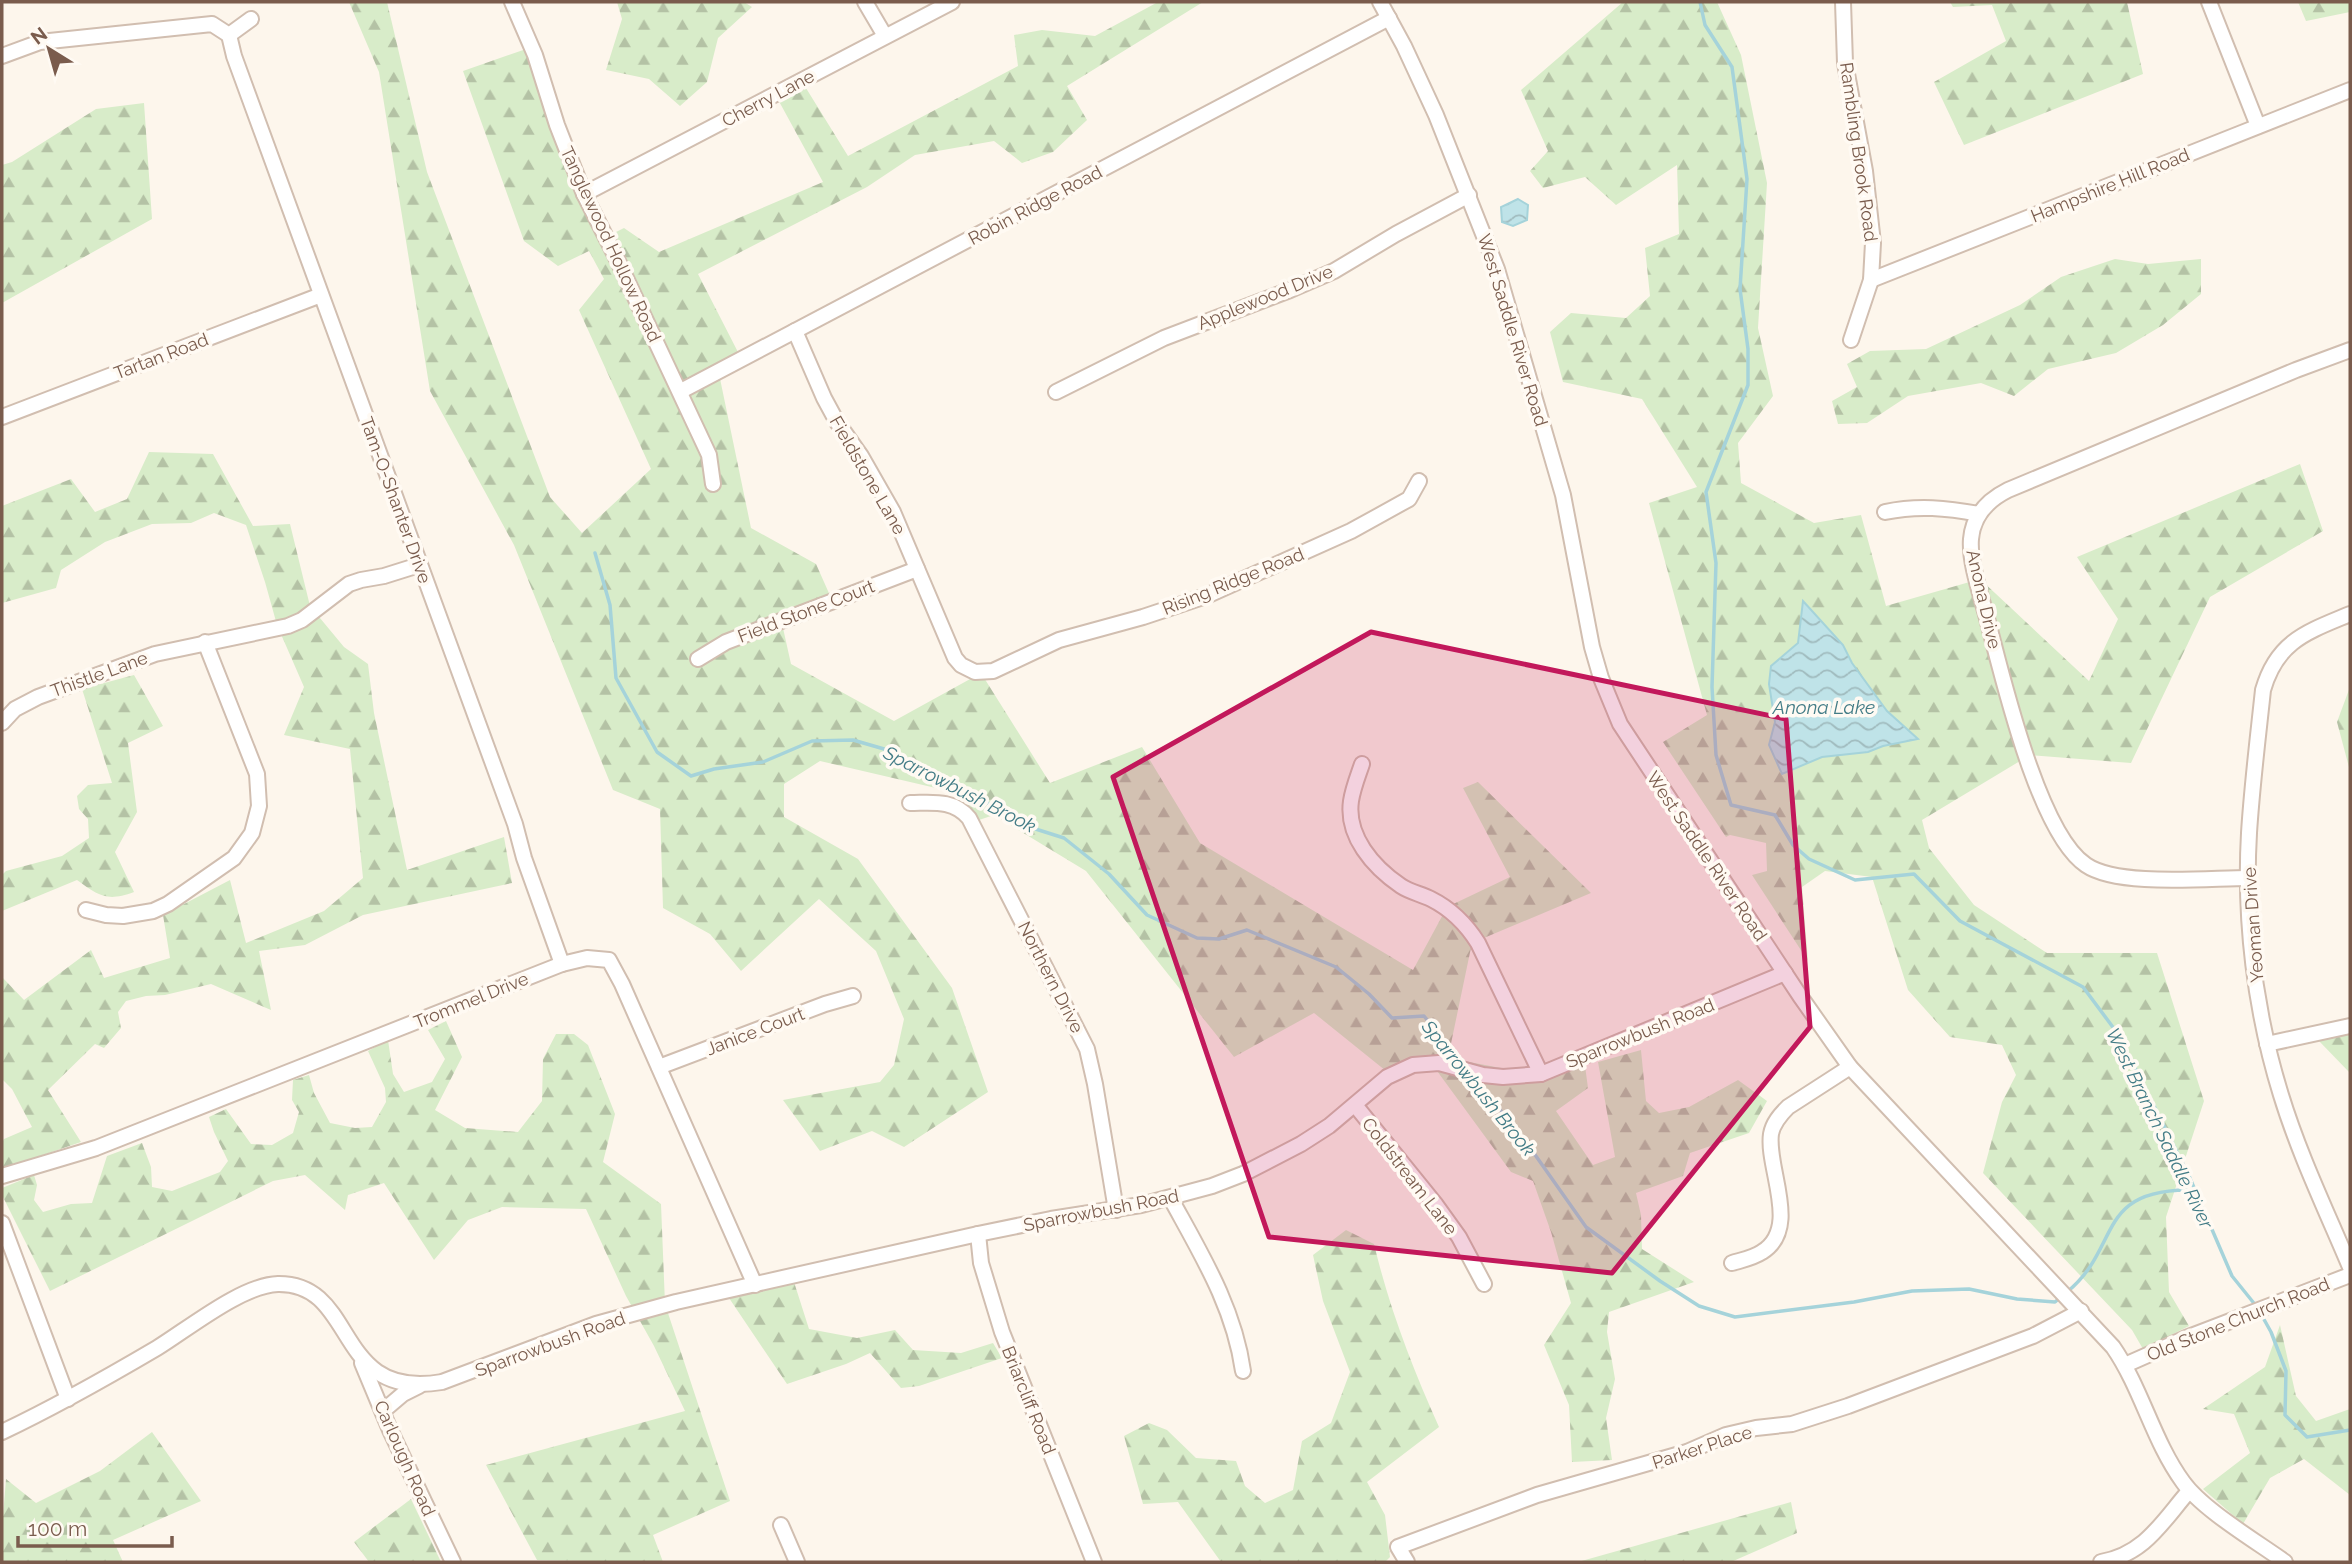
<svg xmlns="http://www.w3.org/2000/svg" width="2352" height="1564" viewBox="0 0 2352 1564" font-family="Raleway,sans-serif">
<defs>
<pattern id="forest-firs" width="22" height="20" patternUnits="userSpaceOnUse" patternTransform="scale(1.75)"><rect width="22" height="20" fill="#d8ecc9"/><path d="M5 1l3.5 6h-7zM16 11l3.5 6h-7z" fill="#b4c2a5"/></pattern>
<pattern id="water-waves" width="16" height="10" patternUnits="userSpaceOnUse" patternTransform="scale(1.75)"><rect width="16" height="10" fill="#bfe3e8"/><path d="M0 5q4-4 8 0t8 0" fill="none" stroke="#a0bbbe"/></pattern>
</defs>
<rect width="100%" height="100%" fill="#fdf6ec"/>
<!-- forest -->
<g fill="url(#forest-firs)">
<polygon points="349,2 387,2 427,172 550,497 582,533 651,469 579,310 604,279 589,251 558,266 524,241 463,71 529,48 608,236 624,228 659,252 823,182 775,94 801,80 848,156 1018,66 1014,35 1042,30 1095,36 1158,2 1203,2 1067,86 1087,120 1053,152 1022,163 994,141 915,155 867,187 698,274 741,358 718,369 751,528 816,564 832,600 781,619 791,664 894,721 981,673 1050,783 1142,747 1200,843 1413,970 1447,907 1510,877 1463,788 1478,782 1591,893 1472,943 1448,1058 1544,1076 1584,1058 1588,1088 1556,1111 1593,1165 1615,1157 1598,1062 1641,1050 1646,1101 1659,1113 1689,1107 1738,1080 1767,1101 1749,1133 1690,1153 1683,1176 1636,1193 1641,1215 1642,1249 1694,1282 1609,1312 1607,1332 1615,1379 1606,1418 1612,1460 1572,1462 1569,1405 1544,1345 1571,1303 1551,1232 1533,1181 1511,1172 1429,1060 1391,1075 1314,1013 1234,1057 1086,871 994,815 973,822 953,792 820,761 784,784 784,817 858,859 952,988 988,1092 904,1147 872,1131 820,1151 783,1100 880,1082 894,1065 904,1019 876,951 819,899 741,971 710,934 663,908 660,809 613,790 514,545 430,391 379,72"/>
<polygon points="617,2 744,2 752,7 718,38 707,82 680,106 649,79 606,70 622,19"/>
<polygon points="1623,2 1717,2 1741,55 1767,183 1758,328 1773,396 1738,443 1741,483 1814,523 1861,515 1886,606 1980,579 2089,681 2118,619 2077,557 2300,464 2323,531 2210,597 2131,763 2030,755 1922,820 1929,848 1974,905 2047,953 2157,953 2204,1101 2166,1217 2169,1292 2189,1326 2143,1349 2132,1330 1983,1173 2002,1102 2016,1075 2002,1045 1950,1037 1908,990 1872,877 1825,871 1802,887 1808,961 1752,875 1767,871 1766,843 1730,835 1726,837 1663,742 1707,715 1649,503 1697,487 1642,399 1563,382 1550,332 1571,313 1626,318 1650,296 1645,248 1679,234 1677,165 1616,205 1585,177 1543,188 1530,171 1548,151 1521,90"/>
<polygon points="1950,2 2127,2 2143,74 1964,145 1934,82 2006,41 1992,5 1953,7"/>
<polygon points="2298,2 2350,2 2350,12 2306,21"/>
<polygon points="144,103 152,219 2,303 2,165 12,162 96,109"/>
<polygon points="2115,259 2148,264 2201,259 2201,294 2163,325 2116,353 2048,369 2014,396 1981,383 1908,396 1867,423 1838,424 1832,401 1857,387 1847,364 1870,351 1926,349 2020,305 2061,277"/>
<polygon points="149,452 213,454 253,526 290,524 310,606 344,647 368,664 374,713 407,870 504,837 512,883 363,915 305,945 259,951 271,1010 211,984 165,995 146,996 126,1001 118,1012 121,1028 104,1048 95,1044 48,1090 81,1142 2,1169 2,1143 4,1139 32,1127 12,1089 2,1079 2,977 24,1000 91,950 104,978 170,958 163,915 230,880 246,943 324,911 363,878 350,749 284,735 304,687 277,625 265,582 246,525 214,513 191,523 152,524 105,542 61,570 56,588 2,603 2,506 71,479 95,512 127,499"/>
<path d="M134,675l29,51 -35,17 9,69 -22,40 19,40c-27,10 -35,4 -57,-12l-75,31v-36l4,-4 56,-15 27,-18 -1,-19 -9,-10 -2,-13 11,-11 24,-2 -30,-94z"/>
<polygon points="2350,687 2350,771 2337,722"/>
<polygon points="446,1021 462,1057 435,1110 465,1128 518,1132 542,1101 543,1059 556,1034 574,1034 588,1045 615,1114 603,1162 661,1204 665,1304 730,1501 653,1535 663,1562 537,1560 486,1465 685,1411 654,1346 626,1296 586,1209 502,1207 468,1220 434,1260 384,1183 348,1195 345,1210 305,1175 273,1181 50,1291 2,1195 2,1188 34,1175 37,1185 34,1200 43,1212 71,1204 92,1203 107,1156 142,1143 151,1167 152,1187 172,1191 220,1172 228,1161 214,1132 209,1117 226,1109 251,1144 272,1145 293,1133 299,1112 292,1100 293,1080 309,1075 314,1093 330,1123 355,1128 372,1127 386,1102 385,1088 368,1051 388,1040 393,1074 404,1092 432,1082 445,1059 428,1030"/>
<polygon points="2350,1030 2350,1073 2318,1040"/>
<path d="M1346,1230l28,14c15,63 38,123 65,183l-72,55 18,33 5,42 -5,5h-164l-43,-60 -35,2 -19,-68 25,-13 18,7 29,28 40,3 9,25 20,17 28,-13 9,-49 29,-18 19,-51 -27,-71 -10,-46z"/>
<polygon points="794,1282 809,1329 857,1338 895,1330 913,1350 961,1353 993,1343 1002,1358 919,1386 901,1388 870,1353 846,1364 787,1384 729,1298"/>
<polygon points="2280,1325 2296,1396 2316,1421 2350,1409 2350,1495 2304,1459 2270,1478 2243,1524 2203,1489 2250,1453 2234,1414 2203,1409 2265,1367"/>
<polygon points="152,1432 201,1501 113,1540 123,1562 2,1562 2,1529 6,1479 36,1503 100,1471"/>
<polygon points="411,1499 441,1562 369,1562 354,1542"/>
<polygon points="1791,1502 1797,1533 1731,1562 1578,1562"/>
</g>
<!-- water -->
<g fill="url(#water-waves)" stroke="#a5d3da" stroke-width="2">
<polygon points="1518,199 1528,205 1527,220 1513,226 1502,222 1501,207"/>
<polygon points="1803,601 1843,645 1852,663 1887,711 1918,739 1883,746 1868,752 1822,757 1782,774 1769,745 1775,722 1769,684 1771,666 1798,643"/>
</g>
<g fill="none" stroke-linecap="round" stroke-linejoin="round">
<!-- stream -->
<g stroke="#a5d3da" stroke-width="3.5">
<polyline points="1700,2 1705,25 1732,67 1747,179 1740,289 1748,349 1748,385 1706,492 1716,563 1712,687 1716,755 1731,805 1775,815 1793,845 1809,859 1855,880 1914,874 1960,921 2083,987 2118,1034 2189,1176 2232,1276 2257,1307"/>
<polyline points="595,553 610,605 616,678 657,752 691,776 714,769 763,762 812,741 853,740 891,751 965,789 1023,825 1064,838 1109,874 1147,915 1197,938 1219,939 1247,930 1336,967 1369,994 1392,1018 1424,1016 1463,1065"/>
<polyline points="1475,1079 1526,1142 1586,1227 1660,1281 1699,1306 1735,1317 1854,1302 1912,1291 1969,1289 2017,1299 2055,1302 2061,1297"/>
<path d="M2067,1292c54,-44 28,-101 120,-102l12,10"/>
<polyline points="2261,1314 2271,1332 2286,1371 2285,1415 2307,1437 2350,1430"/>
</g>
<!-- minor casing -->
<g stroke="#d1beb0" stroke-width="18">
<g id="minor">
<polyline points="512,2 535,55 557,125 584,194 618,261 709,455 713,484"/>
<polyline points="865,2 885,36"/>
<path d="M1380,2l24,44 32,69 61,154 66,226 29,152 9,31 19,46 180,272 50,71 263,280c29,42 40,94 70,135 20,28 73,59 102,80"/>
<polyline points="1843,2 1845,63 1865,171 1873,243 1871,280 1851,340"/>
<polyline points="2209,2 2258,126"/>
<polyline points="229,35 234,56 515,824 524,858 562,964"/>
<polyline points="2,56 40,42 212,24 229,35 251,19"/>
<polyline points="584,194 952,2"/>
<polyline points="1871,280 2350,90"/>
<polyline points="795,331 824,398 837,422 861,456 893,512 955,658 961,665 975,672 993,671 1059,640 1143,617 1206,596 1351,531 1409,499 1419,481"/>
<polyline points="681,391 1389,18"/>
<polyline points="1056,392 1164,338 1290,290 1334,271 1396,234 1469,195"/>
<polyline points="2,417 321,295"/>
<path d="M1885,512c33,-7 62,-4 94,2"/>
<path d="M2350,614c-43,18 -73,27 -87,76 -5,47 -11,95 -14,143 -5,87 6,178 32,262 18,59 45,115 69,172"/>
<polyline points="698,659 726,642 917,569"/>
<polyline points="2,723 15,709 38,697 155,654 288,626 302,620 349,584 361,580 384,576 419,565"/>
<path d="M1362,764c-4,12 -9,24 -11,37 -5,35 22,66 50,85 9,6 20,8 30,13 20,10 35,25 47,44l63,131"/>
<path d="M910,803c22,0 43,-4 59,15l118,231 8,35 21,126"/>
<path d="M2248,878c-41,0 -130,9 -162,-13 -47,-31 -83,-186 -98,-243 -6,-24 -19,-59 -17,-83 2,-24 17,-39 37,-49l288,-120 54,-20"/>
<polyline points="86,910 106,915 123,916 153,911 168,904 234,858 252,833 259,806 257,774 205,642"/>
<polyline points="2267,1044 2350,1026"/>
<polyline points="659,1067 825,1004 853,996"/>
<polyline points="1355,1105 1436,1205 1459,1237 1484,1284"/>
<polyline points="2,1176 96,1148 562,964 587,958 609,960 622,984 755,1285"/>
<path d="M1171,1199c30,55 63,108 72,172"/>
<polyline points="2,1223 68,1399"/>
<polyline points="978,1234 981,1263 1002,1332 1094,1562"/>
<path d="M1732,1263c10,-3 21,-5 30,-11 39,-24 4,-84 9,-118 2,-11 9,-19 17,-27l62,-40"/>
<polyline points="362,1363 390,1430 453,1562"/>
<polyline points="2125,1365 2186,1338 2350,1275"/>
<polyline points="383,1411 403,1394 419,1386"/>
<path d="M2,1432c53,-25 104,-54 155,-84 31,-19 85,-63 121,-64 81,-1 54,117 164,98l154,-58 80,-22 302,-68 73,-15 90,-14 71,-19 31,-12 58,-30 28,-18 58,-49 26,-12 26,-2 44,12 20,2 38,-3 244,-101"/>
<polyline points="781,1525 797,1562"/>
<polyline points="1407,1562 1398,1547 1537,1495 1687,1452 1726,1435 1756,1428 1792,1424 1848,1406 2033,1336 2081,1311"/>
<path d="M2101,1562c44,-8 61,-40 88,-71"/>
</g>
</g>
<!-- minor -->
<use href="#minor" stroke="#fff" stroke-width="14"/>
</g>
<!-- marked area -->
<path fill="#c2185b" fill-opacity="0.2" stroke="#c2185b" stroke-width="5" stroke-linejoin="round" d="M1371,632l415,87 24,308 -198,246 -343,-36 -156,-460z"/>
<g text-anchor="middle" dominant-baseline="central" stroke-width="7" stroke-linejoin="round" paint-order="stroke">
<!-- street labels -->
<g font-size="18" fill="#7a5c4d" stroke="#fffaf3">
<text transform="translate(768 98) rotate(-28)">Cherry Lane</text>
<text transform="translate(1859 152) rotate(82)">Rambling Brook Road</text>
<text transform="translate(2110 185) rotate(-22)">Hampshire Hill Road</text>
<text transform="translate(1035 205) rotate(-28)">Robin Ridge Road</text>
<text transform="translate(611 244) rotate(65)">Tanglewood Hollow Road</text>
<text transform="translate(1265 297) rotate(-22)">Applewood Drive</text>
<text transform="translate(1513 330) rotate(73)">West Saddle River Road</text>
<text transform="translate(161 356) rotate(-21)">Tartan Road</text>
<text transform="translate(868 475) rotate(60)">Fieldstone Lane</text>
<text transform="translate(396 500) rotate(70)">Tam-O-Shanter Drive</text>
<text transform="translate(1233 581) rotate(-22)">Rising Ridge Road</text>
<text transform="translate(1984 599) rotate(77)">Anona Drive</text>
<text transform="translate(806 611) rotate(-21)">Field Stone Court</text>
<text transform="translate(99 674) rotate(-20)">Thistle Lane</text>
<text transform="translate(1707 856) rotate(56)">West Saddle River Road</text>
<text transform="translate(2253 925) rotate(-94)">Yeoman Drive</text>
<text transform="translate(1051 977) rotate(63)">Northern Drive</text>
<text transform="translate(471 1000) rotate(-22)">Trommel Drive</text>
<text transform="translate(755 1031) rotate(-21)">Janice Court</text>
<text transform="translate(1640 1033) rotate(-22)">Sparrowbush Road</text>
<text transform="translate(1410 1176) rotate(52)">Coldstream Lane</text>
<text transform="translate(1101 1210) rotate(-11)">Sparrowbush Road</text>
<text transform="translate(2238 1319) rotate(-22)">Old Stone Church Road</text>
<text transform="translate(550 1344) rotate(-20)">Sparrowbush Road</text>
<text transform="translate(1029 1400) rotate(68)">Briarcliff Road</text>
<text transform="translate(1702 1447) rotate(-18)">Parker Place</text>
<text transform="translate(405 1458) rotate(66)">Carlough Road</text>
</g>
<!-- water labels -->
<g font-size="19" font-style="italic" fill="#437c86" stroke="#fffaf3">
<text x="1824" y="707">Anona Lake</text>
<text transform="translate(960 789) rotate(27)">Sparrowbush Brook</text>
<text transform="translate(1479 1088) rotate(51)">Sparrowbush Brook</text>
<text transform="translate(2160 1128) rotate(64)">West Branch Saddle River</text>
</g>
</g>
<!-- border -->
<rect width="2352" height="1564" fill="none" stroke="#7a5c4d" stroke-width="7"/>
<!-- north arrow -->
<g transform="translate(49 49) rotate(323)" stroke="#fffaf3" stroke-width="5" paint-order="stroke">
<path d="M0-5L12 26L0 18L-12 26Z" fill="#7a5c4d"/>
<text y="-10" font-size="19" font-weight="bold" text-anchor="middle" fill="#7a5c4d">N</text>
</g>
<!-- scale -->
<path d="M18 1536v10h154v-10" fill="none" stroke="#7a5c4d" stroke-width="3.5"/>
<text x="28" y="1536" font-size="21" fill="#7a5c4d" stroke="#fffaf3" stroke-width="5" paint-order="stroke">100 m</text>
</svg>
